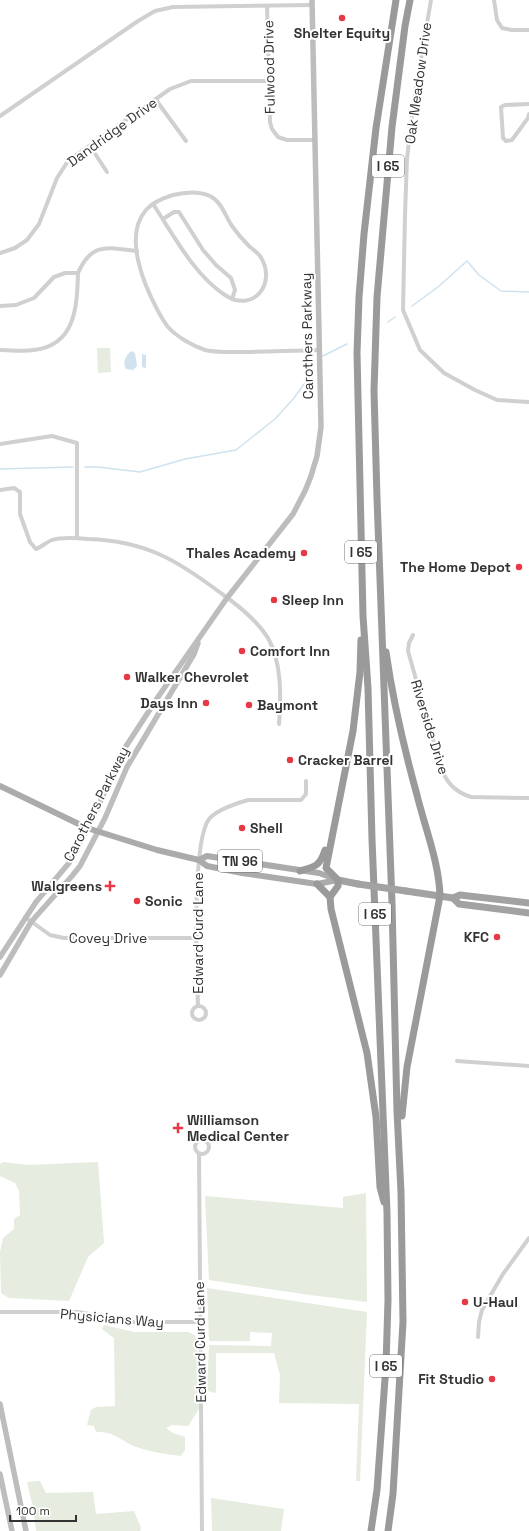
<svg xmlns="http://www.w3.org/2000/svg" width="529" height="1531" viewBox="0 0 529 1531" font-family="'Space Grotesk',sans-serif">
<rect width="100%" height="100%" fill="#fff"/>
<!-- green -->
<g fill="#e6ecdf">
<polygon points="97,348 110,348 111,372 98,373"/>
<polygon points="3,1162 27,1165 98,1162 104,1243 88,1257 69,1301 9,1298 1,1293 0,1252 3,1238 14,1229 14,1219 20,1215 19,1191 15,1183 0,1176 0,1164"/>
<polygon points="366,1193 367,1302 310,1295 209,1280 205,1196 343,1208 343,1197"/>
<polygon points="207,1288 367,1312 360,1481 356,1481 359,1404 279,1403 280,1375 274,1353 216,1353 216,1393 207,1391 209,1345 271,1346 272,1333 250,1332 250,1341 209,1341"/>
<path d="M104,1325l30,7h54l7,3 2,7 2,67 -11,17 -16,-1 -6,3 7,5 12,4v13l-4,6c-16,-2 -32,-4 -47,-10 -16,-7 -18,-14 -38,-14l-2,-6 -7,-1 4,-15 5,-3 19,-1 -1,-68 -12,-9z"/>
<polygon points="40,1481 46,1493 93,1492 96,1514 134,1511 141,1528 140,1531 36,1531 33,1507 27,1482"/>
<polygon points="211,1498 284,1509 281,1531 212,1531"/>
</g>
<!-- water -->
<g fill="#cfe2ee">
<path d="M132,351l3,2 2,13 -4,4 -7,-1c-4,-7 0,-15 6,-18z"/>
<polygon points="142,354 146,355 146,368 142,367"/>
</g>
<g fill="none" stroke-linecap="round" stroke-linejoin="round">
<!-- stream -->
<g stroke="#cfe2ee" stroke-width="1.5">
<polyline points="412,306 438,287 467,261 479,275 501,291 529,292"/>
<polyline points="388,322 395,317"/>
<polyline points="323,356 347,344"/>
<polyline points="85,467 98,467 140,472 185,459 236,450 275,419 294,398 307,380 307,364 310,363"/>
<polyline points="0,469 73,467"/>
</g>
<!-- minor -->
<g stroke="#d0d0d0" stroke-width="4">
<polyline points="431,0 413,106 407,159 405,215 403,310 420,350 444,373 475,390 497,400 529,402"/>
<polyline points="494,0 497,20 502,28 512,30 529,30"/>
<polyline points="267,6 269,81 270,122 272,129 278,137 287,140 314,140"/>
<polyline points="156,100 186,141"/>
<polyline points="529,104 505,105 501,107 503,138 506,141 512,140 528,118 529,114"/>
<polyline points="0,116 138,21 155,11 173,7 312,5"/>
<polyline points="90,146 107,172"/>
<path d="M153,204c20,30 41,71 72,91 28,19 53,-12 35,-39 -3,-4 -8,-7 -12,-11 -5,-5 -11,-12 -16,-19 -7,-10 -10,-24 -22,-30 -11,-5 -25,-4 -37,-1 -10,3 -20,7 -27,15 -23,26 -2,75 12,101 3,5 6,11 10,16 9,10 25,19 37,23 13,3 31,2 44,2 23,-1 47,-1 70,-2"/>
<polyline points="163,219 174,212 179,212 203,250 216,265 231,278 235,290 232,299"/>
<polyline points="0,253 15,248 27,240 39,224 57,178 68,161 170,89 191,81 269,81"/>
<path d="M78,273c14,-32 30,-25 59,-22"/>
<path d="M0,306l16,-1 18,-7 20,-21 11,-4h13c-1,33 -2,72 -44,77 -11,2 -23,0 -34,0"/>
<polyline points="0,444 52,436 77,443 77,538"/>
<path d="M0,490l14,-2 6,4v22l10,28 6,7c5,-2 11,-7 16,-9 9,-3 26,-2 36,-1 58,2 89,21 134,55 17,12 35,26 46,44 14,25 13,58 11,86"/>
<path d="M413,635l-4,8 -1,8 33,117c6,15 14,24 30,29l58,1"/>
<polyline points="25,917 50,935 64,938 196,938"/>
<circle cx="199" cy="1013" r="7"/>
<path d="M198,1006c-1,-32 -7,-168 12,-188 7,-8 27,-15 38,-18h53l5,-6v-13"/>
<polyline points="457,1061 529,1066"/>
<circle cx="202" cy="1147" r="7"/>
<polyline points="199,1154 202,1531"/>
<polyline points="0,1312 78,1312 132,1322 200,1322"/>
<polyline points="478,1337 479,1322 482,1310 503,1274 529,1238"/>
</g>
<!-- secondary -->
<g stroke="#bdbdbd" stroke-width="5.5">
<polyline points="0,957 36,902 69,863 94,816 121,754 158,697 227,598 293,514 305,491 311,476 317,456 321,427 312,0"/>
<polyline points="0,975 31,922 72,876 80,866 105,818 127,767 194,654 198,643"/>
<polyline points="0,1404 26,1531"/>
<polyline points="0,1474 12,1531"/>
</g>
<!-- primary -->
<g stroke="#ababab" stroke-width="6">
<polyline points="0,786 87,828 157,850 199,860 207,866 242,873 317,884 338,880"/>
<polyline points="199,860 207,856 319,873 336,879"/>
</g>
<!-- trunk -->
<g stroke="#a2a2a2" stroke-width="7">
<polyline points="338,880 358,884"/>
<polyline points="406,891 453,898 459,904 529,913"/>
<polyline points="453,898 460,895 529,903"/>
</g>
<!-- motorway -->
<g stroke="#9a9a9a" stroke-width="7">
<polyline points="361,640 360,672 353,731 326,868 338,880 338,886 330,897 331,909 367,1053 376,1117 380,1187 384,1202"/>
<path d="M386,652c7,49 18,96 31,143 8,33 22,67 23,101l-33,171 -5,49"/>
<path d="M300,871c15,-4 20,-5 25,-21"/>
<polyline points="317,884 330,897"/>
<polyline points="371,1531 377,1490 386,1365 388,1300 387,1213 372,839 368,688 363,616 357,353 359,297 364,234 376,128 396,0"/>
<polyline points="388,1531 393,1494 403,1322 401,1192 397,1111 392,903 377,498 374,391 377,297 392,127 405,26 410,0"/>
</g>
<!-- trunk-bridge -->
<polyline stroke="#a2a2a2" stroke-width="7" points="358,884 406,891"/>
</g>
<!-- markers -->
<g fill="#e63946" stroke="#fff" stroke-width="1.5">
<circle cx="342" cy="18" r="4"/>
<circle cx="304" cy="553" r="4"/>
<circle cx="519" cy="567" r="4"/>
<circle cx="274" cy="600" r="4"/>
<circle cx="242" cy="651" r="4"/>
<circle cx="127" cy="677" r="4"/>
<circle cx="206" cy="703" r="4"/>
<circle cx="249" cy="705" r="4"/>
<circle cx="290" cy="760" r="4"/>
<circle cx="242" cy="828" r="4"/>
<path d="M108 880h4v4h4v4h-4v4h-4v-4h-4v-4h4z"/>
<circle cx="137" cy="901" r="4"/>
<circle cx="497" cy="937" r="4"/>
<path d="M176 1122h4v4h4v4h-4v4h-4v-4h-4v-4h4z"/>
<circle cx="465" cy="1302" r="4"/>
<circle cx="492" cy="1379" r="4"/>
</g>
<g text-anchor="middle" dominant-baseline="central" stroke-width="4" stroke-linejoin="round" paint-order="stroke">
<!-- shield labels -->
<g fill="#fff" stroke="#707070" stroke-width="1">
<rect x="372" y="155" width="32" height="22" rx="3"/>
<rect x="345" y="541" width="32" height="22" rx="3"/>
<rect x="218" y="850" width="44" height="22" rx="3"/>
<rect x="359" y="903" width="32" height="22" rx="3"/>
<rect x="370" y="1355" width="32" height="22" rx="3"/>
</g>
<g font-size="13" font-weight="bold" fill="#333">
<text x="388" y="166">I 65</text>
<text x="361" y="552">I 65</text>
<text x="240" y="861">TN 96</text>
<text x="375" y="914">I 65</text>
<text x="386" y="1366">I 65</text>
</g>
<!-- poi labels -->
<g font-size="14" font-weight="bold" fill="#333" stroke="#fff" text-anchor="start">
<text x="342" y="33" text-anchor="middle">Shelter Equity</text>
<text x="296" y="553" text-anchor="end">Thales Academy</text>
<text x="511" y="567" text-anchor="end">The Home Depot</text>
<text x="282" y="600">Sleep Inn</text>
<text x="250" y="651">Comfort Inn</text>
<text x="135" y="677">Walker Chevrolet</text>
<text x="198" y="703" text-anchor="end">Days Inn</text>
<text x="257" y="705">Baymont</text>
<text x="298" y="760">Cracker Barrel</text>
<text x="250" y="828">Shell</text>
<text x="102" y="886" text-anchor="end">Walgreens</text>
<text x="145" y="901">Sonic</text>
<text x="489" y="937" text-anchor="end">KFC</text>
<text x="187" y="1120">Williamson<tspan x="187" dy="16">Medical Center</tspan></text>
<text x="473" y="1302">U-Haul</text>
<text x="484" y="1379" text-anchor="end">Fit Studio</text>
</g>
<!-- street labels -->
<g font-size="14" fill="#333" stroke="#fff">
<text transform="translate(269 67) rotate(-91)">Fulwood Drive</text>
<text transform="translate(418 83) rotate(-82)">Oak Meadow Drive</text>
<text transform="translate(112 132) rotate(-36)">Dandridge Drive</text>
<text transform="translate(307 336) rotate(-91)">Carothers Parkway</text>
<text transform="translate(430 727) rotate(73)">Riverside Drive</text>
<text transform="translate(96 804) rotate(-63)">Carothers Parkway</text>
<text transform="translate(198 933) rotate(-90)">Edward Curd Lane</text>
<text x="108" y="938">Covey Drive</text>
<text transform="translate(112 1318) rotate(5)">Physicians Way</text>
<text transform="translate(200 1342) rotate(-91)">Edward Curd Lane</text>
</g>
</g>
<!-- scale -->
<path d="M10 1515v6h66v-6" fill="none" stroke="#333333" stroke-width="2"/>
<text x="16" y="1515" font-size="12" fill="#333333" stroke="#ffffff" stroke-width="3" paint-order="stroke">100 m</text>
</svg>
